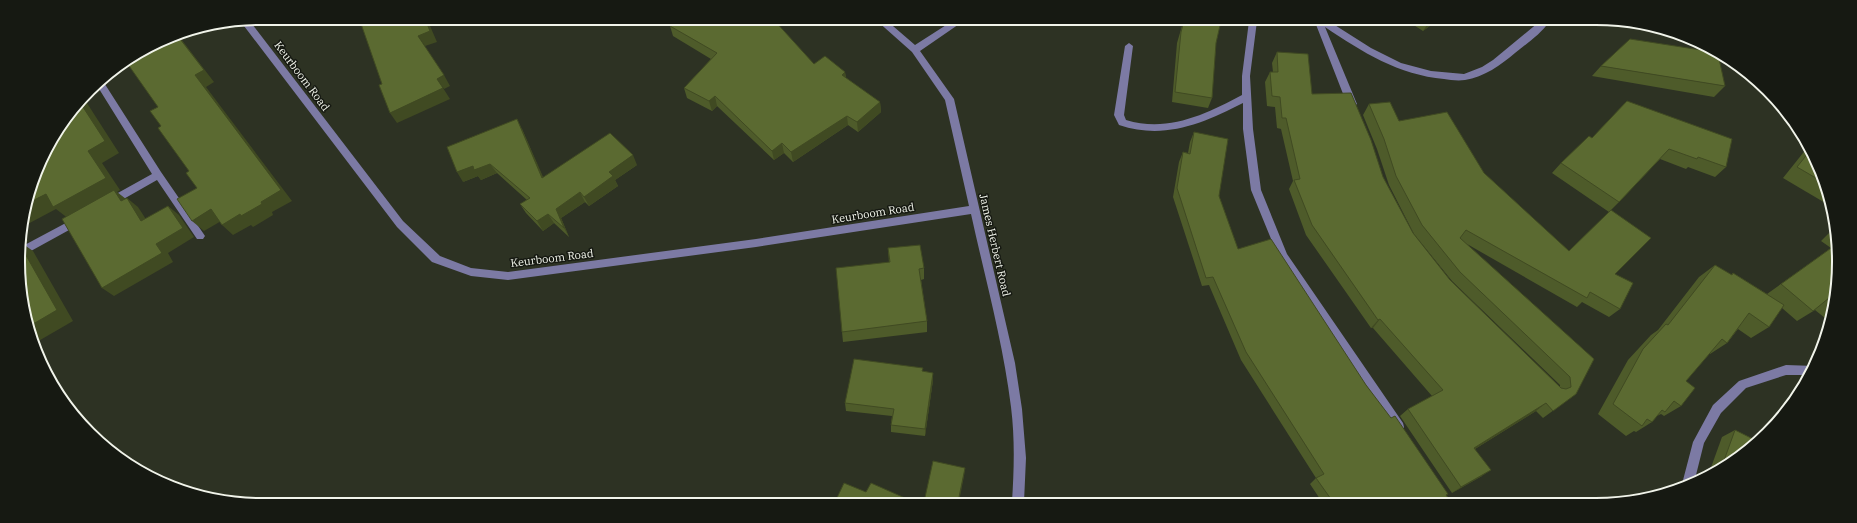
<svg xmlns="http://www.w3.org/2000/svg" width="1857" height="523" viewBox="0 0 1857 523" font-family="'IBM Plex Serif',serif">
<rect width="100%" height="100%" fill="#2d3223"/>
<g fill="none" stroke-linecap="round" stroke-linejoin="round">
<!-- minor -->
<g fill="#7c7aa4" fill-rule="evenodd">
<path d="M249,20l154,201 37,35 31,12 37,4 248,-33 213,-33 -24,-106 -33,-48 -36,-32h10l29,25 39,-25h11l-45,31 34,48 61,264 7,46 4,49 -2,44h-12c2,-32 3,-63 -1,-95 -8,-65 -26,-129 -40,-193l-215,33 -248,33 -37,-4 -39,-14 -35,-35 -156,-205z"/>
<path d="M1249,21h8l-7,55 3,53 8,61 26,64 116,169 1,4 -1,4 -4,1 -4,-1 -117,-175 -27,-66 -8,-61v-26c-41,21 -79,37 -124,22l-5,-10 11,-69 4,-3 4,3 -9,69 2,5c42,13 80,-6 116,-25v-19z"/>
<path d="M1315,22h15l41,26 30,15 30,8 33,3 18,-7 11,-7 46,-38h10c-8,12 -23,22 -34,31 -14,12 -31,24 -50,27 -7,1 -15,0 -21,-1 -45,-4 -82,-27 -119,-52l32,77 -5,4 -5,-4z"/>
<polygon points="101,78 161,172 203,233 205,236 203,239 197,239 157,180 113,205 107,205 105,202 107,199 152,174 96,84"/>
<polygon points="77,217 80,218 82,221 80,224 20,257 19,248"/>
<polygon points="1786,365 1815,366 1810,375 1786,375 1746,388 1721,413 1704,443 1694,483 1683,486 1682,484 1693,442 1713,405 1739,381"/>
</g>
</g>
<!-- wall -->
<g fill="#4e5b2a">
<polygon points="1166,21 1221,21 1216,43 1212,98 1208,108 1172,102 1177,43 1182,26"/>
<polygon points="1409,22 1435,22 1423,31"/>
<polygon points="670,26 845,72 846,78 880,102 881,112 858,132 848,125 793,162 784,153 774,160 717,106 712,111 687,98 684,88 711,59 673,36"/>
<polygon points="1277,52 1383,177 1413,233 1450,280 1560,387 1560,385 1452,281 1414,234 1389,185 1377,149 1363,115 1369,104 1399,121 1484,173 1569,251 1609,212 1552,173 1561,163 1592,138 1627,101 1726,167 1715,177 1688,167 1686,169 1660,159 1619,202 1611,210 1615,274 1620,309 1609,317 1582,302 1577,307 1467,244 1594,359 1576,394 1543,418 1536,411 1475,449 1482,476 1452,493 1400,416 1408,409 1432,396 1373,328 1371,328 1306,235 1289,189 1293,181 1281,129 1277,128 1275,107 1267,106 1265,82 1270,72 1273,72 1272,63"/>
<polygon points="1726,57 1731,59 1753,81 1751,82"/>
<polygon points="1601,66 1725,86 1714,97 1592,76"/>
<polygon points="522,129 543,178 637,165 615,180 618,186 589,206 585,202 561,218 569,237 554,223 543,231 526,213 520,204 527,200 497,173 481,180 478,176 463,182"/>
<polygon points="1194,132 1219,196 1238,249 1366,385 1452,503 1322,502 1310,484 1316,478 1241,360 1209,285 1202,286 1173,197 1179,162 1183,152 1188,153 1190,142"/>
<polygon points="1807,148 1832,207 1783,178"/>
<polygon points="1834,228 1834,309 1830,322 1815,310 1797,321 1782,308 1769,327 1751,338 1738,329 1727,343 1710,354 1710,353 1686,381 1681,406 1664,416 1661,414 1657,416 1652,422 1636,432 1634,431 1626,436 1598,414 1628,360 1651,335 1658,330 1699,277 1715,265 1731,275 1733,273 1767,294 1831,248 1821,241"/>
<polygon points="888,248 924,268 924,279 921,280 927,321 927,332 843,342 842,332 889,263"/>
<polygon points="923,371 933,373 933,380 925,436 891,432 891,425 892,416 846,411 845,403"/>
<polygon points="1735,430 1757,441 1711,474 1709,473 1722,437"/>
</g>
<!-- shaded-wall -->
<g fill="#404a22">
<polygon points="348,18 362,18 362,19 351,23"/>
<polygon points="425,19 427,19 437,42 425,46 418,36"/>
<polygon points="1429,22 1435,22 1423,31"/>
<polygon points="177,35 178,35 214,82 206,87 292,201 272,212 273,215 253,227 251,225 233,235 222,225 195,75"/>
<polygon points="845,72 846,82 842,75"/>
<polygon points="444,75 450,86 444,89 437,79"/>
<polygon points="443,88 450,99 397,123 390,113"/>
<polygon points="715,96 717,106 712,111 709,101"/>
<polygon points="85,100 119,153 102,163 120,190 117,192 126,199 69,219 56,209 24,226 30,202 46,194 88,151 81,104"/>
<polygon points="880,102 881,112 858,132 857,122"/>
<polygon points="847,116 848,125 793,162 791,152"/>
<polygon points="517,119 522,129 548,188 542,178"/>
<polygon points="782,143 784,153 774,160 772,151"/>
<polygon points="633,155 637,165 615,180 618,186 589,206 584,197 609,172"/>
<polygon points="490,164 497,173 481,180 478,176 463,182 457,172 473,166"/>
<polygon points="580,192 585,202 561,218 569,237 564,228 556,209"/>
<polygon points="127,198 138,207 153,230 141,221"/>
<polygon points="168,206 179,215 194,237 168,253 173,262 114,296 102,288"/>
<polygon points="211,209 223,220 204,231 192,221"/>
<polygon points="548,214 554,223 543,231 537,221"/>
<polygon points="22,231 28,241 23,244 33,251 73,321 35,343 28,327 19,245"/>
<polygon points="1380,319 1373,328 1371,328 1378,320"/>
<polygon points="933,373 933,380 925,436 925,429"/>
<polygon points="1546,403 1536,411 1465,455 1474,448"/>
<polygon points="965,468 964,476 959,502 958,502"/>
<polygon points="1491,470 1482,476 1452,493 1461,487"/>
</g>
<!-- building -->
<g fill="#5b6a31" stroke="#404a22">
<polygon points="359,18 425,19 430,31 418,36 444,75 437,79 443,88 390,113 379,85 382,84"/>
<polygon points="677,19 774,20 814,64 825,56 845,72 842,75 880,102 857,122 847,116 791,152 782,143 772,151 715,96 709,101 684,88 717,53 670,26"/>
<polygon points="1184,21 1221,21 1216,43 1212,98 1175,92 1181,32"/>
<polygon points="177,35 204,70 195,75 281,190 261,202 262,204 241,216 240,214 222,225 211,209 192,221 177,199 197,188 186,173 189,171 158,128 161,126 150,111 158,107 127,63 169,36"/>
<polygon points="1630,39 1714,52 1718,54 1725,86 1601,66"/>
<polygon points="1277,52 1308,54 1312,94 1351,93 1371,140 1383,177 1413,233 1450,280 1561,388 1566,389 1571,387 1570,377 1460,272 1422,225 1396,176 1384,139 1369,104 1390,102 1399,121 1447,112 1484,173 1569,251 1611,210 1651,238 1615,274 1633,283 1620,309 1590,292 1587,298 1466,230 1460,238 1594,359 1576,394 1553,411 1546,403 1474,448 1491,470 1461,487 1408,409 1443,390 1380,319 1378,320 1312,225 1294,180 1300,179 1286,118 1282,118 1280,97 1272,96 1270,72 1278,72"/>
<polygon points="1627,101 1732,139 1726,167 1698,157 1697,159 1669,149 1619,202 1561,163 1589,136 1592,138"/>
<polygon points="81,104 105,141 88,151 106,178 53,207 46,194 30,202 43,154"/>
<polygon points="517,119 542,178 610,133 633,155 609,172 613,176 584,197 580,192 556,209 564,228 548,214 537,221 520,204 530,198 490,164 474,170 473,166 457,172 447,147"/>
<polygon points="1194,132 1228,139 1219,196 1238,249 1271,239 1366,385 1391,418 1395,416 1448,494 1446,495 1452,503 1333,502 1316,478 1324,474 1246,352 1213,277 1206,278 1177,188 1183,152 1190,154"/>
<polygon points="1809,152 1821,181 1797,167"/>
<polygon points="114,190 121,201 127,198 141,221 168,206 183,228 156,244 162,253 102,288 62,219"/>
<polygon points="19,243 57,310 28,327 26,325 19,245"/>
<polygon points="920,245 924,268 919,269 927,321 842,332 836,268 890,262 888,248"/>
<polygon points="1834,246 1834,302 1829,298 1813,311 1781,284"/>
<polygon points="1715,265 1732,275 1733,273 1784,305 1769,327 1749,313 1727,343 1722,339 1686,381 1695,388 1681,406 1674,401 1665,412 1662,410 1652,422 1647,419 1642,426 1613,404 1643,349 1666,324 1668,325"/>
<polygon points="854,359 923,368 922,371 933,373 925,429 891,425 894,409 845,403"/>
<polygon points="1735,430 1757,441 1722,466"/>
<polygon points="933,461 965,468 958,502 924,502"/>
<polygon points="844,483 866,492 871,483 914,502 835,502"/>
</g>
<g text-anchor="middle" dominant-baseline="central" stroke-width="3" stroke-linejoin="round" paint-order="stroke">
<!-- street labels -->
<g font-size="11" fill="#f1f4ea" stroke="#161912">
<text transform="translate(302 76) rotate(53)">Keurboom Road</text>
<text transform="translate(873 213) rotate(-9)">Keurboom Road</text>
<text transform="translate(995 245) rotate(77)">James Herbert Road</text>
<text transform="translate(552 258) rotate(-7)">Keurboom Road</text>
</g>
</g>
<!-- crop -->
<path d="M0 0H1857V523H0ZM261 25H1596A236 236 0 0 1 1832 261V262A236 236 0 0 1 1596 498H261A236 236 0 0 1 25 262V261A236 236 0 0 1 261 25Z" fill="#161912" fill-rule="evenodd"/>
<path fill="none" stroke="#f1f4ea" stroke-width="2" d="M261 25H1596A236 236 0 0 1 1832 261V262A236 236 0 0 1 1596 498H261A236 236 0 0 1 25 262V261A236 236 0 0 1 261 25Z"/>
</svg>
